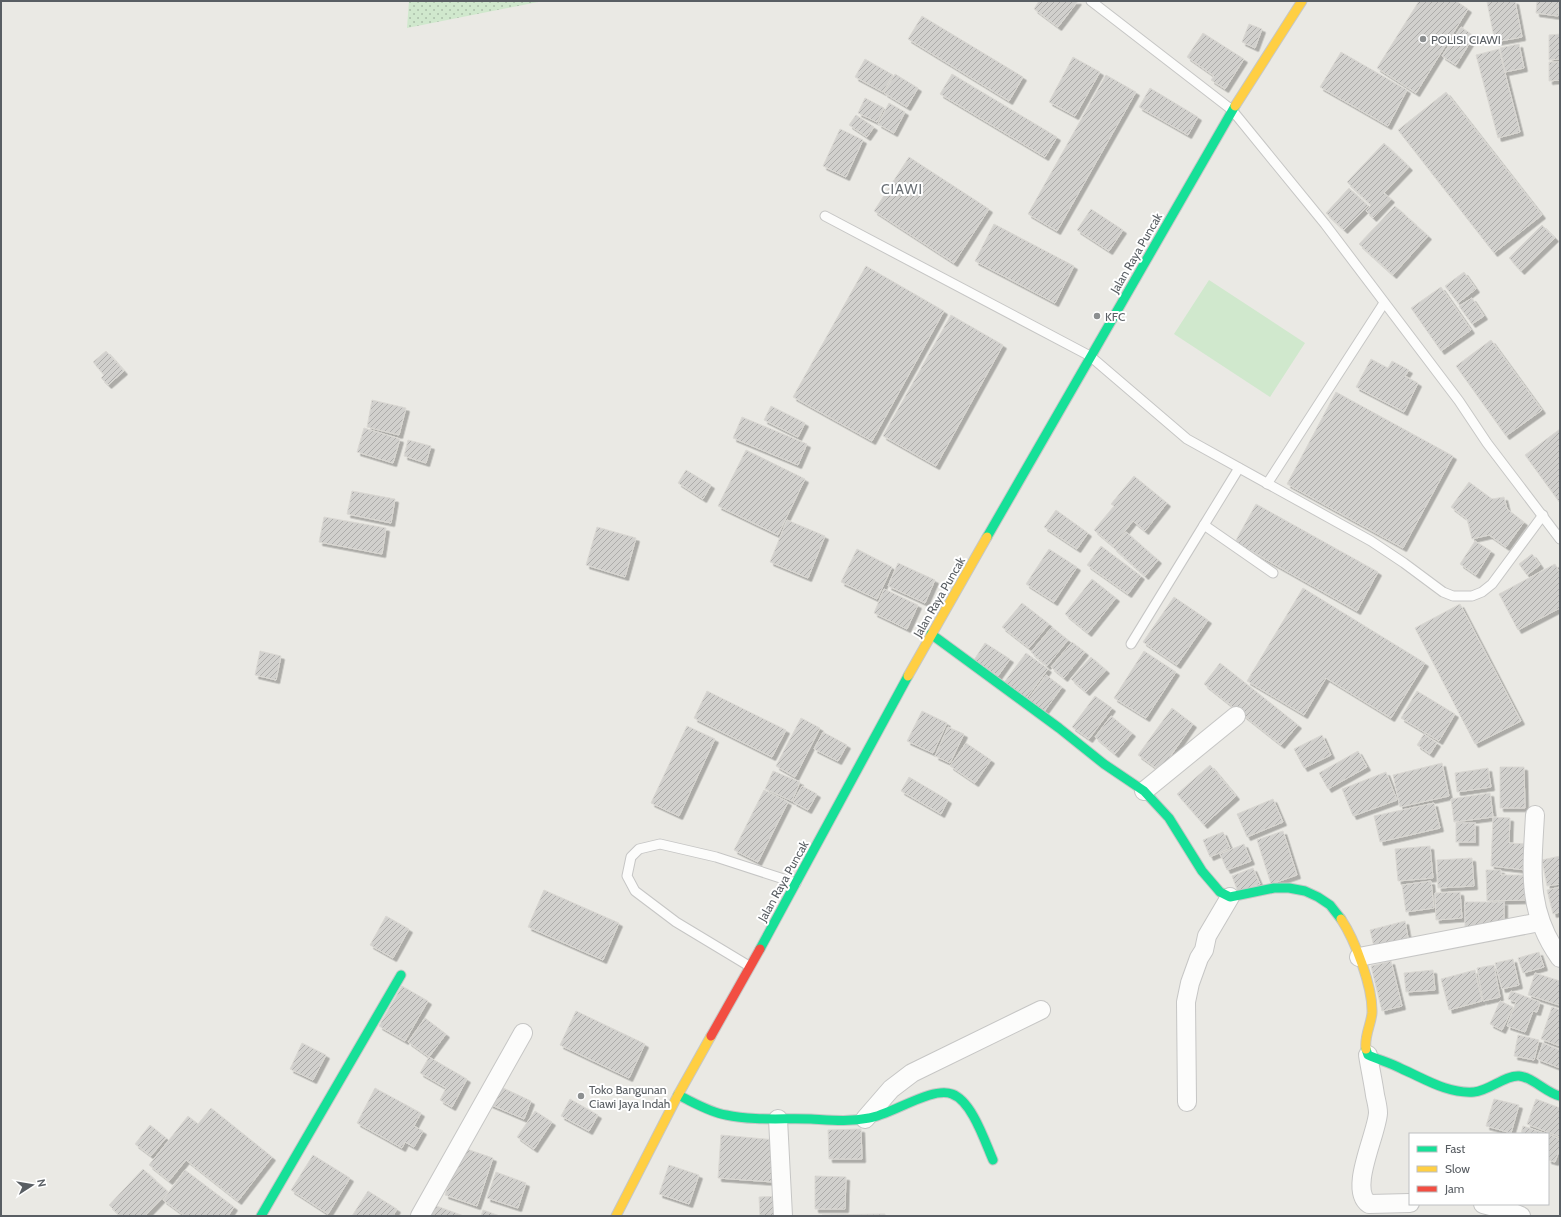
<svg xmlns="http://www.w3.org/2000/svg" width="1561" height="1217" viewBox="0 0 1561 1217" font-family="Cabin,sans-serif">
<defs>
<pattern id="grass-dots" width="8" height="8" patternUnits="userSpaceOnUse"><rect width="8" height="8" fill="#d0e8cd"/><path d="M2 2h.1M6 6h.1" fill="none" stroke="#acbfaa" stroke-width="1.8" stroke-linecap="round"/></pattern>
<pattern id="building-hatch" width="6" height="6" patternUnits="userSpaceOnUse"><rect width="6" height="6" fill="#d1d0cd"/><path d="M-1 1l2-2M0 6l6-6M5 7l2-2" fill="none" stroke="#adacaa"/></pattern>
<filter id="shadow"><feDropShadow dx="3.5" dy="3.5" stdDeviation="0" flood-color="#0004"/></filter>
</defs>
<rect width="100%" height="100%" fill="#eae9e4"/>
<!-- grass -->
<polygon fill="url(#grass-dots)" points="409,1 543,1 407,28"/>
<!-- pitch -->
<polygon fill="#d0e8cd" points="1209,280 1305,343 1270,397 1174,334"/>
<!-- building -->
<g fill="url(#building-hatch)" stroke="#dad8d3" filter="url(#shadow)">
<polygon points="1039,1 1078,1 1058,27 1034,9"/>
<polygon points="1419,1 1456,1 1468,9 1416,93 1377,68"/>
<polygon points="1495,1 1515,1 1522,37 1495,42 1487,2"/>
<polygon points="1537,1 1560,1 1558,16 1536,13"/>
<polygon points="922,16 1023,77 1009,101 908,39"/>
<polygon points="1249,24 1262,29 1255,48 1242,42"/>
<polygon points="1461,27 1474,36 1456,65 1442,56"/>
<polygon points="1203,33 1244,59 1225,89 1211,80 1214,76 1187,57"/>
<polygon points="1560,34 1560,59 1549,60 1549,35"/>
<polygon points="1519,44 1524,68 1505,72 1500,48"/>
<polygon points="1499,49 1520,132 1498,138 1476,55"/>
<polygon points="1341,52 1407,90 1388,126 1320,87"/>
<polygon points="1073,57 1100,72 1075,116 1049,102"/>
<polygon points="865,59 893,75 883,92 855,77"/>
<polygon points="1549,62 1560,62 1560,80 1549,81"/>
<polygon points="895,74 918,88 907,107 884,93"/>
<polygon points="952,74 1057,137 1045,157 940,94"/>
<polygon points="1106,75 1136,92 1057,231 1028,214"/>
<polygon points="1150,88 1198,117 1188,135 1139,107"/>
<polygon points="1446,92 1542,215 1494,253 1398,130"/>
<polygon points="865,98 884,108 877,122 858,113"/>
<polygon points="889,103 905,112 894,133 878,124"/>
<polygon points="856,115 874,127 867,137 849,125"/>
<polygon points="840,129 863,140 846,177 823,166"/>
<polygon points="1384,143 1409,167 1384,193 1391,199 1373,218 1366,211 1371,205 1347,182"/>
<polygon points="909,157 989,209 954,263 874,211"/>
<polygon points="1349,188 1368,206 1344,230 1326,213"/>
<polygon points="1395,206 1428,236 1393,275 1359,244"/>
<polygon points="1091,209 1123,230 1109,251 1077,230"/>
<polygon points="994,224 1074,266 1055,303 975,261"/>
<polygon points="1542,225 1555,238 1521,271 1509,258"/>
<polygon points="866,266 944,311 872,441 793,397"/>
<polygon points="1464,272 1476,289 1458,303 1445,286"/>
<polygon points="1441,287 1471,330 1441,351 1411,308"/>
<polygon points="1472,298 1484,316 1472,324 1459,306"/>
<polygon points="951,315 1003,345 936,466 883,436"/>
<polygon points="1491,340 1542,410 1506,436 1456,366"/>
<polygon points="106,351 124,371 108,385 101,378 104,375 93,362"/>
<polygon points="1371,359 1388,368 1392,361 1409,370 1405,376 1418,383 1404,412 1356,387"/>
<polygon points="1336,392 1453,456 1403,548 1287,484"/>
<polygon points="372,400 406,408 399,435 367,427"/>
<polygon points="771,406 805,423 798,437 764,420"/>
<polygon points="742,417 807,444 798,465 733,438"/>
<polygon points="364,428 400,439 393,463 357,452"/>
<polygon points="1560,429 1560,503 1525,455"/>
<polygon points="408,440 431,446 426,463 404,456"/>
<polygon points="746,450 805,479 778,535 718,506"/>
<polygon points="686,470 711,485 703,499 678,483"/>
<polygon points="1134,476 1167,503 1145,531 1133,521 1113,546 1094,530 1114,506 1111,504"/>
<polygon points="1469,482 1492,499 1504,497 1507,509 1524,522 1506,547 1489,535 1472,539 1467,519 1451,507"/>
<polygon points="352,491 395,499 391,523 347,514"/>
<polygon points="1256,504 1378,572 1357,611 1235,542"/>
<polygon points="1056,510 1088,533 1077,549 1044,527"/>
<polygon points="324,517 386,528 382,554 319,542"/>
<polygon points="787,520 825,536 808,578 770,562"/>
<polygon points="597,527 636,538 625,577 586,565"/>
<polygon points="1126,532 1158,560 1145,576 1113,547"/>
<polygon points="1475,541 1491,551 1476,575 1460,564"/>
<polygon points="1101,546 1141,576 1128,594 1087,565"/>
<polygon points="857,549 892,567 877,599 841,582"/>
<polygon points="1049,549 1077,567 1054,602 1026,584"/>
<polygon points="1532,554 1540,565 1527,575 1519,564"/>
<polygon points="898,563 935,580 925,603 888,586"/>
<polygon points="1555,564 1560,573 1560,608 1518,630 1499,594"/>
<polygon points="1092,579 1116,598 1088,633 1065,614"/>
<polygon points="1303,588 1425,663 1391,718 1326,678 1304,715 1247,681"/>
<polygon points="884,589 918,605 907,629 874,613"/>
<polygon points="1174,597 1208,620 1177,665 1143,642"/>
<polygon points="1022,603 1049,624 1029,648 1002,627"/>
<polygon points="1460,604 1521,721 1475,744 1415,628"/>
<polygon points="1052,627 1068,640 1047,666 1031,652"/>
<polygon points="1072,642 1085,652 1064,678 1051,667"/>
<polygon points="985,643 1010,659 998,676 974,660"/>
<polygon points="260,651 281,656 276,680 255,675"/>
<polygon points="1144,651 1176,672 1146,718 1114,698"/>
<polygon points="1026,653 1048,669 1025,700 1003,684"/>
<polygon points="1091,657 1106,670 1086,692 1071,679"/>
<polygon points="1220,663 1298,725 1281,745 1204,684"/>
<polygon points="1046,675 1062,687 1043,713 1027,701"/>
<polygon points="707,691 786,730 772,757 694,718"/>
<polygon points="1417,691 1455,714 1439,741 1401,718"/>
<polygon points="1095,696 1112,708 1089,739 1072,727"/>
<polygon points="1172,708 1193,724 1160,771 1138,755"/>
<polygon points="922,711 947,723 933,753 907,741"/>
<polygon points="1111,716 1132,733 1115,754 1095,737"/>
<polygon points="801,718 820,728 795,777 776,766"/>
<polygon points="687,726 715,739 679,816 651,803"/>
<polygon points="948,727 964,734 950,763 935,756"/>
<polygon points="823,732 847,745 838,761 814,749"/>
<polygon points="1424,734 1437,743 1430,754 1417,745"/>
<polygon points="1322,735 1331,755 1304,768 1294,749"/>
<polygon points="966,743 991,760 975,783 950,766"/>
<polygon points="1358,751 1367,767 1328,789 1319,773"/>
<polygon points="1442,763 1449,796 1400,807 1393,775"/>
<polygon points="1210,765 1236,796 1204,825 1177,794"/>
<polygon points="1500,767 1524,767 1525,808 1500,808"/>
<polygon points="1488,768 1491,787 1457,792 1455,773"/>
<polygon points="773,771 800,782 792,801 765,789"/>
<polygon points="1386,772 1397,800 1353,816 1342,789"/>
<polygon points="909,777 948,800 941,814 901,791"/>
<polygon points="802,786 817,794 808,810 793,802"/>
<polygon points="764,790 788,802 758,862 734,850"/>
<polygon points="1490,793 1493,817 1454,822 1451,799"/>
<polygon points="1273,799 1283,822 1247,837 1237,814"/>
<polygon points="1434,803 1440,828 1380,842 1374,816"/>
<polygon points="1493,817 1510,818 1509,843 1528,844 1526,870 1491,866"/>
<rect x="1456" y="823" width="19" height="19"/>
<polygon points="1283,831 1297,875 1271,884 1257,840"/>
<polygon points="1223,832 1230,848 1210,857 1203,840"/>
<polygon points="1244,844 1251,861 1227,870 1220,854"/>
<polygon points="1430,846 1433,878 1398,881 1395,849"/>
<polygon points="1560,856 1560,884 1547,886 1542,860"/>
<polygon points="1472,858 1474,886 1438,888 1437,860"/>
<polygon points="1253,868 1260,884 1238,892 1232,876"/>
<polygon points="1486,870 1501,870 1501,875 1525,875 1525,900 1487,901"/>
<polygon points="1431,881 1434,908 1406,912 1402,885"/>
<polygon points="1560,887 1560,912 1553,914 1547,890"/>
<polygon points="544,890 619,923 603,960 528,927"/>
<polygon points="1460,892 1462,918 1436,920 1435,893"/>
<rect x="1465" y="902" width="39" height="26"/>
<polygon points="386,916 409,929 393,958 370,945"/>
<polygon points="1405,921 1409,943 1375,951 1370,930"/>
<polygon points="1539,952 1544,967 1523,973 1518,958"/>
<polygon points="1513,959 1519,985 1502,989 1495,963"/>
<polygon points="1391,961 1402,1006 1382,1011 1371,966"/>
<polygon points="1494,965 1500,997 1483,1001 1477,968"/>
<polygon points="1433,970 1435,990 1406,992 1404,973"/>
<polygon points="1475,970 1482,1001 1449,1010 1441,979"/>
<polygon points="1535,973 1560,981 1559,1005 1528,995"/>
<polygon points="402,986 428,1001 405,1041 379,1026"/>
<polygon points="1511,991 1540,1002 1537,1012 1533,1011 1525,1032 1507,1026 1516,1002 1508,999"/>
<polygon points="1500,1001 1513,1007 1502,1030 1490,1024"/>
<polygon points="1552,1007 1560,1010 1560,1046 1541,1039"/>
<polygon points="576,1011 645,1044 629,1078 560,1045"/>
<polygon points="425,1018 446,1034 429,1057 408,1042"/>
<polygon points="1518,1035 1539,1040 1534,1060 1514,1056"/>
<polygon points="302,1043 326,1055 313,1080 290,1069"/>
<polygon points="1543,1043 1560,1050 1560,1068 1537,1059"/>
<polygon points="429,1057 467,1079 452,1107 440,1100 446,1088 420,1073"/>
<polygon points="497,1085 531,1101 524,1119 489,1104"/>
<polygon points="375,1088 421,1113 414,1126 423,1131 414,1147 405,1142 402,1148 357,1123"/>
<polygon points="570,1099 598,1115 589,1131 561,1116"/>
<polygon points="1494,1099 1519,1105 1511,1133 1486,1126"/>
<polygon points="1536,1099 1560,1108 1560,1137 1527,1124"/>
<polygon points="211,1108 272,1157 238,1201 186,1160 169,1181 149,1165 188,1116 198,1124"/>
<polygon points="535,1111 552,1122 534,1149 517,1137"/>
<polygon points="150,1125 166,1138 151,1156 135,1144"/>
<polygon points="1523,1126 1547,1134 1521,1134"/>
<polygon points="861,1129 862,1159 829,1159 828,1130"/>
<polygon points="1548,1134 1560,1139 1560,1148 1555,1162 1548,1160"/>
<polygon points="721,1135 776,1140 773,1182 718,1178"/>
<polygon points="461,1147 493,1158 477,1206 445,1195"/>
<polygon points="313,1155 350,1178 328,1214 291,1190"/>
<polygon points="669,1165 699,1175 689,1204 659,1194"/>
<polygon points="143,1169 168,1192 145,1216 120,1216 109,1205"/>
<polygon points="185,1170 234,1207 228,1216 185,1216 163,1200"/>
<polygon points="496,1172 526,1183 518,1208 487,1198"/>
<polygon points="815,1176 846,1177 845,1209 815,1209"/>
<polygon points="368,1191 397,1209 393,1216 352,1216"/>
<polygon points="781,1196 782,1216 760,1216 759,1197"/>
<polygon points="431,1204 464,1216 427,1216"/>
<polygon points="483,1210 500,1216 481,1216"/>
<polygon points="885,1214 885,1216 822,1216 822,1215"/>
</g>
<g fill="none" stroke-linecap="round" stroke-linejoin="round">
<!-- lane casing -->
<g stroke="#c6c6c5" stroke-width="11">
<g id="lane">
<polyline points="1091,1 1232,110 1325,224 1459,401 1487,443 1560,539"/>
<polyline points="825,216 1090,356 1187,439 1371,541 1404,563 1443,592 1453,596 1472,596 1482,592 1492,584 1543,515"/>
<polyline points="1239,468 1204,525 1273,573"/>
<polyline points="1267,484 1384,303"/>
<polyline points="1131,644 1204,525"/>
<polyline points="749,966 676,922 635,891 627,876 631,857 639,849 660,844 716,857 796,883"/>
</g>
</g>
<!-- street casing -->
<g stroke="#c6c6c5" stroke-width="20">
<g id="street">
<polyline points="1144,791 1236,716"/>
<path d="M1535,815c-3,55 -9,95 25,143"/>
<polyline points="1359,957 1540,922"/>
<path d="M1368,1055c2,13 5,26 7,40 1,5 3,12 3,18 -1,21 -30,77 -9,91l41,-1"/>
<polyline points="1187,1102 1186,1002 1190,983 1199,958 1204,950 1207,936 1230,897"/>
<polyline points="778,1119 783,1216"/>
<polyline points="865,1119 891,1089 912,1073 1041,1010"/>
<polyline points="1483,1204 1509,1211 1521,1216"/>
<polyline points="420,1216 523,1033"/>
</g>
</g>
<!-- fast casing -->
<g stroke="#c6c7c6" stroke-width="11">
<g id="fast">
<polyline points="987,537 1235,106"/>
<polyline points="931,634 1059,728 1104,764 1144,791 1169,818 1202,871 1220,892 1230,897 1274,888 1289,888 1305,891 1318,897 1330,905 1341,919"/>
<polyline points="760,949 908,676"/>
<path d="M1366,1049l2,6c11,5 23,8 34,14 23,10 46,25 72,23 15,-1 31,-17 45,-16 14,1 27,17 41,20"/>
<path d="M678,1095c15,7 31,17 48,20 28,6 57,3 85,4 19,1 38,3 58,-1 22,-3 63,-32 83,-24 20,7 33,48 41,66"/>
<polyline points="261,1216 401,975"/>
</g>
</g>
<!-- slow casing -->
<g stroke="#c6c7c6" stroke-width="11">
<g id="slow">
<polyline points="1235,106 1302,1"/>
<polyline points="908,676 987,537"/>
<path d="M1341,919c14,21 32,68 31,94 -1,12 -8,23 -6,36"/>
<polyline points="616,1216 678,1095 711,1036"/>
</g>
</g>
<!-- jam casing -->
<g stroke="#c6c7c6" stroke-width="11">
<polyline id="jam" points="711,1036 760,949"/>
</g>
<!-- lane -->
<use href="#lane" stroke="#fcfcfb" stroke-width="9"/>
<!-- street -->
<use href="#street" stroke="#fcfcfb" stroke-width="18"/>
<!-- fast -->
<use href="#fast" stroke="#16e098" stroke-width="9"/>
<!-- slow -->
<use href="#slow" stroke="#ffcf43" stroke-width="9"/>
<!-- jam -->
<use href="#jam" stroke="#f24e42" stroke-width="9"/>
</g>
<!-- markers -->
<g fill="#8c8f90" stroke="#fff" stroke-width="1.5">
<circle cx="1423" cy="39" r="4"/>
<circle cx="1097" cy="316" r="4"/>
<circle cx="581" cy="1096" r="4"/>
</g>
<g text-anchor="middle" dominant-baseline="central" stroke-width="4" stroke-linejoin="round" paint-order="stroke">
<!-- poi labels -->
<g font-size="12" fill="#595e63" stroke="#fff" text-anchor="start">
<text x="1431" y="39">POLISI CIAWI</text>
<text x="1105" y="316">KFC</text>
<text x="589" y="1089">Toko Bangunan<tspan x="589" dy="14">Ciawi Jaya Indah</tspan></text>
</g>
<!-- street labels -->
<g font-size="12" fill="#595e63" stroke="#fff">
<text transform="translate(1136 253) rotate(-60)">Jalan Raya Puncak</text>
<text transform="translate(939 597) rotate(-60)">Jalan Raya Puncak</text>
<text transform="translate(783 881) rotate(-61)">Jalan Raya Puncak</text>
</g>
<!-- quarter labels -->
<g font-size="14" letter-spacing="1" fill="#6a7075" stroke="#fff">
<text x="902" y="189">CIAWI</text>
</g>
</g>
<!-- border -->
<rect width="1561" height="1217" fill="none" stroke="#595e63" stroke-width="4"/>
<!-- legend -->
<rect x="1409" y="1133" width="140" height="72" fill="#ffffff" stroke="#bdbfc1"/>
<rect x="1417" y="1146" width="20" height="6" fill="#16e098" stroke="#bdbfc1"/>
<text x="1445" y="1153" font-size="12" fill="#595e63">Fast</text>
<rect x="1417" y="1166" width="20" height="6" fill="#ffcf43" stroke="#bdbfc1"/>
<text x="1445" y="1173" font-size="12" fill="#595e63">Slow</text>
<rect x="1417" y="1186" width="20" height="6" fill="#f24e42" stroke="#bdbfc1"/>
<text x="1445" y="1193" font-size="12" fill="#595e63">Jam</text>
<!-- north arrow -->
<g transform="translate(32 1185) rotate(78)" stroke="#ffffff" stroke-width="3" paint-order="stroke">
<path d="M0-3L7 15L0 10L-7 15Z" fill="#595e63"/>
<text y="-6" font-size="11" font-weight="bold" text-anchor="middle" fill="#595e63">N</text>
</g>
</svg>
